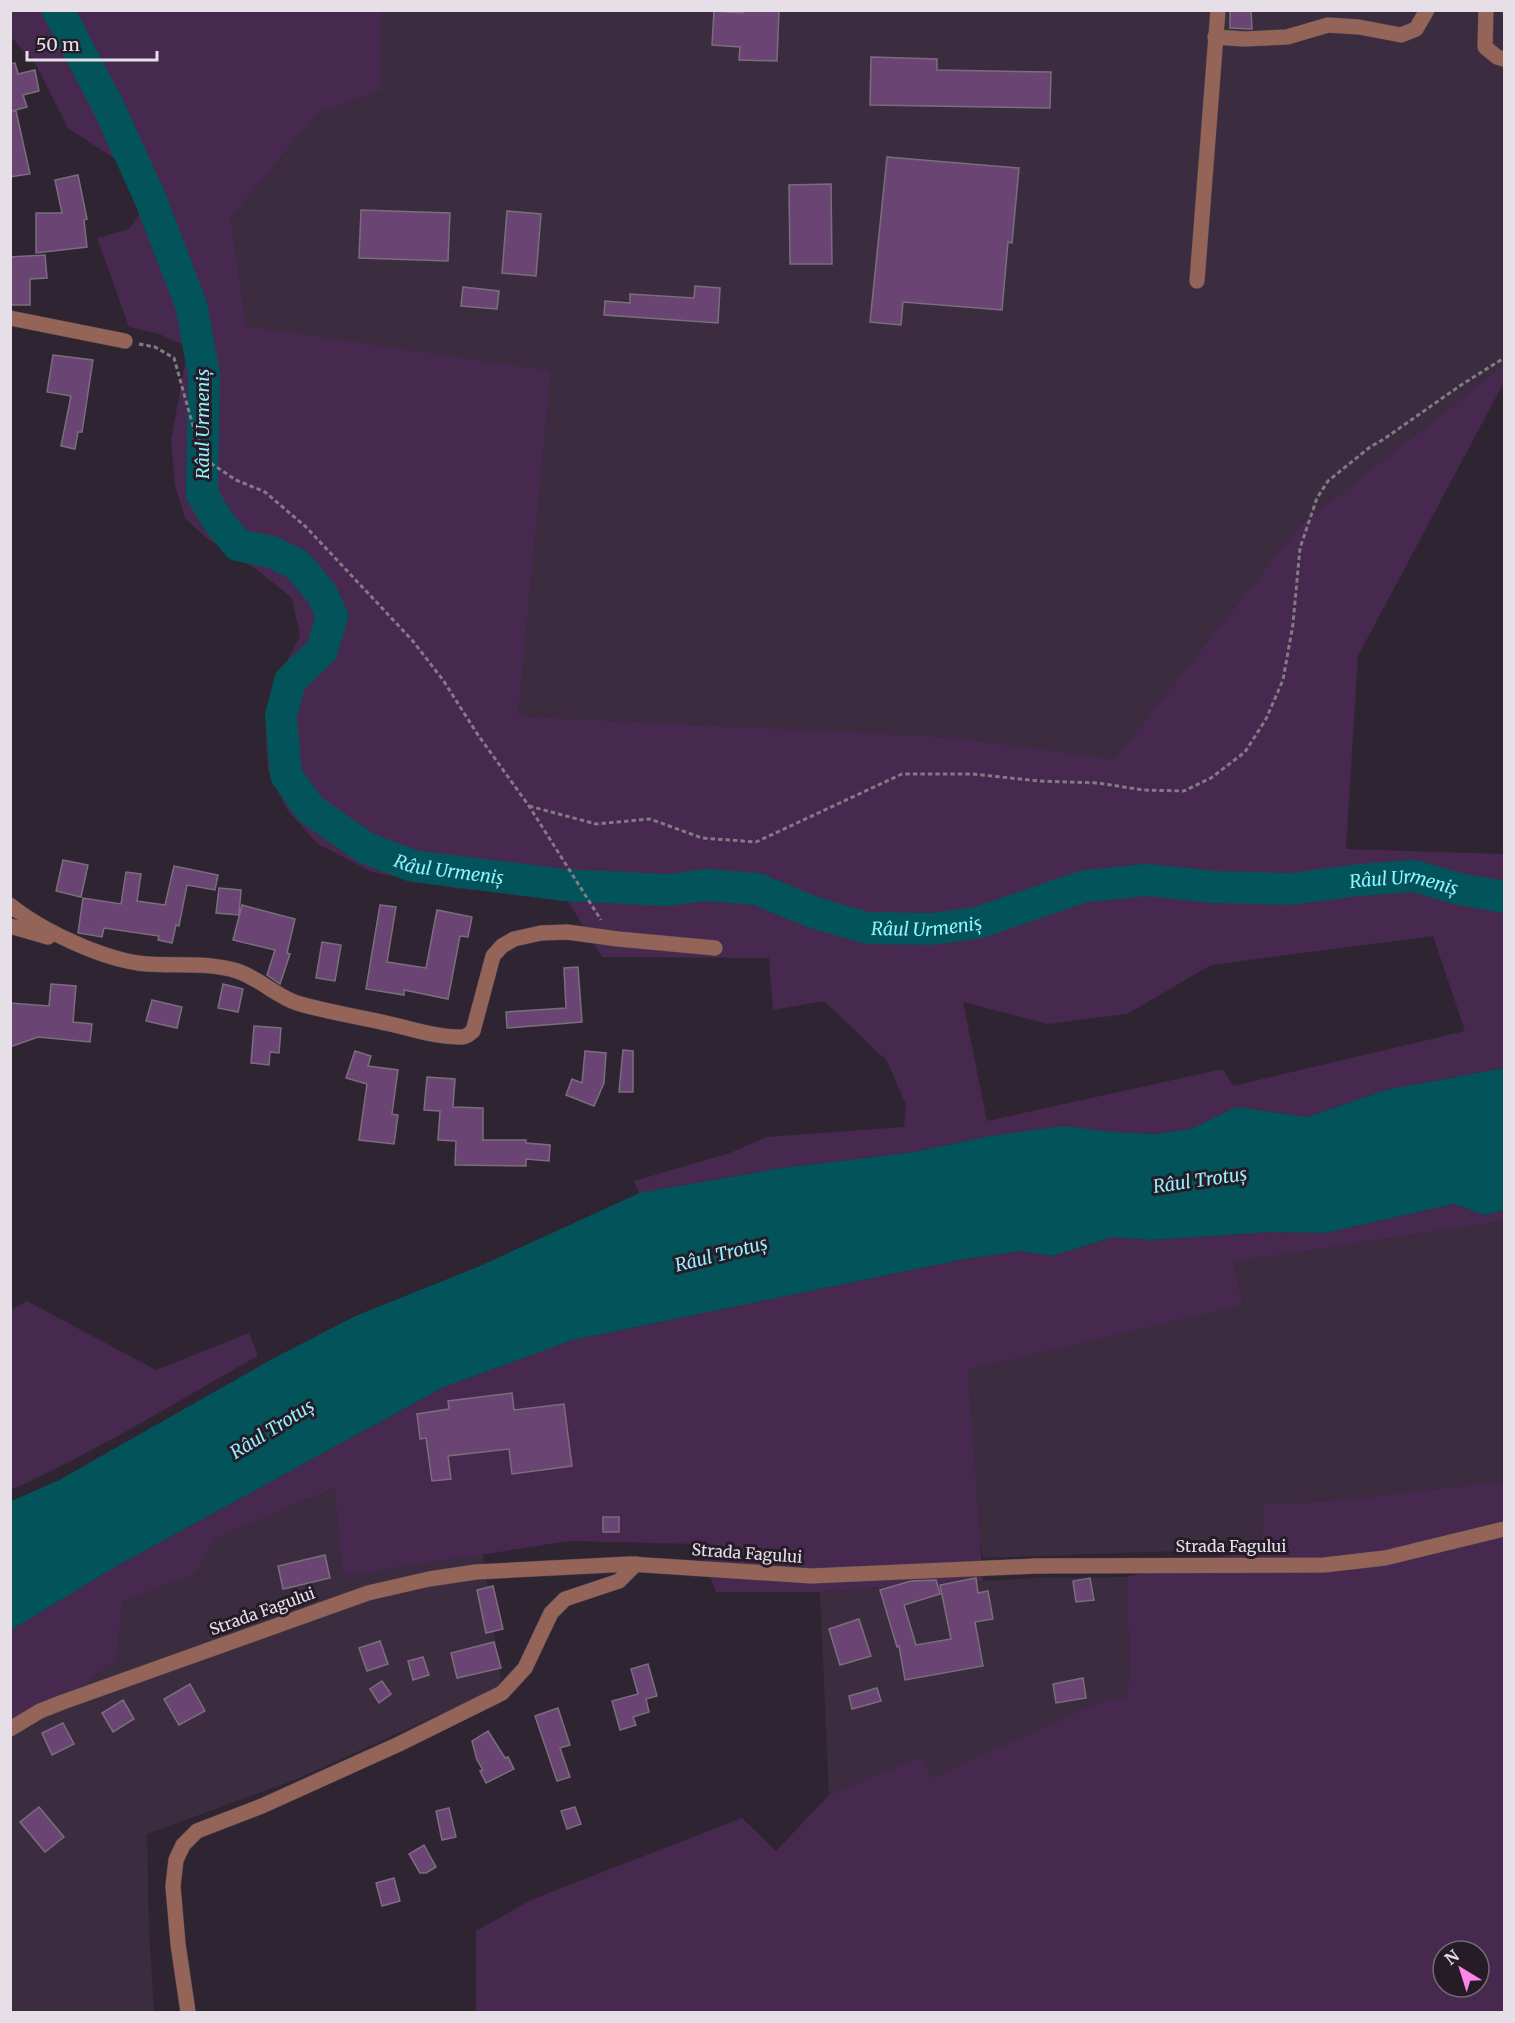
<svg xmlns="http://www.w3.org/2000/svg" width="1515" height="2023" viewBox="0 0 1515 2023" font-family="Merriweather,serif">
<rect width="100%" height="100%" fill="#2f2532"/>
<!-- built -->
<g fill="#3b2d3f">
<polygon points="381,11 1504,11 1504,365 1299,526 1114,759 950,737 517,716 551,372 246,327 231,218 318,113 381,91"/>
<polygon points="1504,1221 1504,1481 1333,1501 1264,1504 1261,1548 983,1558 978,1530 968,1370 1243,1305 1233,1262"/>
<polygon points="336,1488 343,1576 483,1554 502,1686 297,1779 147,1834 149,1932 154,2012 11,2012 10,1738 116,1660 123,1602 195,1574 215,1539"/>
<polygon points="1126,1577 1130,1672 1126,1697 1099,1702 932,1779 920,1757 829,1795 820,1592 1034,1578"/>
</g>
<!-- green -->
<g fill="#47284e" fill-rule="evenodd">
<path d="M11,11h370v80l-63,22 -87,105 15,108 305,45 -33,345 432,21 164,22 185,-233 205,-161v17l-146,274 -12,193 158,5v214l-118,22 -79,27 -71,-10 -45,22 -35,5 -45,-2 -121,4 -76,16 -139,17 -136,24 -5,-12 96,-28 36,-16 138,-10 2,-22 -19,-44 -63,-60 -51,9 -4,-52 -167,-1 -36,-59 -111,-10 -83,-16 -54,-28 -30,-33 -20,-41 -2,-30 11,-60 23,-44 -8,-38 -36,-29 -50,-31 -21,-20 -10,-33 -4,-45 17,-93 -29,-13 -30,-7 -32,-89 32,-9 10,-14 -19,-53 -52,-34 -34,-67 -23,-24zM1433,936l32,95 -232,55 -10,-17 -236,52 -24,-119 85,22 79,-10 84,-49z"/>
<polygon points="1454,1204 1485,1215 1504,1210 1504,1221 1233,1262 1243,1305 968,1370 983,1581 820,1592 716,1592 698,1544 569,1541 343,1576 335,1488 215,1539 195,1574 123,1602 116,1660 11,1738 11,1630 117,1566 444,1387 573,1340 965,1259 1021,1251 1052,1256 1113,1237 1150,1240 1272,1232 1325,1233"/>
<path d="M27,1301l129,69 93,-37 9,23c-82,46 -162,96 -247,134v-180z"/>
<path d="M1504,1481v531h-1028v-81l57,-32 209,-81 34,33 53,-56 91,-38 12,21 167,-76 27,-5 4,-25 -4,-95 135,-29 3,-44 69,-3zM1443,1951h36v36h-36z"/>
</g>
<!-- water -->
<polygon fill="#03535b" points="1504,1068 1504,1210 1485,1215 1454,1204 1325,1233 1272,1232 1150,1240 1113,1237 1052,1256 1021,1251 965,1259 573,1340 444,1387 117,1566 11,1630 11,1501 59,1480 270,1360 355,1316 482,1265 639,1193 775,1169 914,1152 990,1136 1064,1126 1111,1132 1156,1134 1191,1129 1236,1107 1307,1117 1386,1090"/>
<!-- pier -->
<polygon fill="#2f2532" points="637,1190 639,1193 482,1265 355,1316 270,1360 59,1480 11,1501 10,1498 58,1477 268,1357 353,1314 481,1262"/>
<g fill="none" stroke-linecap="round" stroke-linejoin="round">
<!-- river -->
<path stroke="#03535b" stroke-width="32" id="s1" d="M58,10l51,98 41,90 41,107 13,69 -2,120 16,27 20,24 34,7 26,13 24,29 10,22 -10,34 -32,31 -9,35 5,59 24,34 56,39 47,18 151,19 103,5 39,-5 51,4 58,24 52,15 64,1 46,-6 108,-37 62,-6 67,7 76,2 69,-9 56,-4 44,13 45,8"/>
</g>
<!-- building -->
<g fill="#6a4573" stroke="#7a6e7c" stroke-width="1.5">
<polygon points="743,10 779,10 777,61 739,60 740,47 712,45 714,11 743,13"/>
<polygon points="1230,10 1251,10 1252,29 1230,28"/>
<polygon points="871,57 937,59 937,70 1051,72 1050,108 870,105"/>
<polygon points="15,63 18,74 35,70 39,91 23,95 27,107 12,111 16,111 30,174 10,177 10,64"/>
<polygon points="887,157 1019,168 1012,243 1008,242 1002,310 903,302 901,325 870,322"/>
<polygon points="78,175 87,219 84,220 87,247 36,253 36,213 62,213 55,180"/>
<polygon points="831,184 832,264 790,264 789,185"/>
<polygon points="361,210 450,213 448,261 359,258"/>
<polygon points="507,211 541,214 536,276 502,273"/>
<polygon points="45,255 47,278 30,279 30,305 10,305 10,257"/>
<polygon points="695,286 720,288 718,323 604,315 605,301 630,303 630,294 694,298"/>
<polygon points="463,287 499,291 497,309 461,306"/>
<polygon points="53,355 93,360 82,432 78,432 75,449 61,446 71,396 47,392"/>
<polygon points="63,860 88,865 81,897 56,891"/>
<polygon points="174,866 218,875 215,890 187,885 179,926 176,925 172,943 158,940 159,936 104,928 102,937 78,933 83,898 121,904 126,872 141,874 137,901 165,905"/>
<polygon points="219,888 241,890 239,915 216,913"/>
<polygon points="242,905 295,919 287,953 290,954 280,984 267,975 275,950 233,940"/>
<polygon points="380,905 396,907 387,962 426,968 437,910 472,917 468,937 460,936 448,999 404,990 404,995 366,989"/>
<polygon points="322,942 341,945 335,981 316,978"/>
<polygon points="578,967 582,1022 507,1028 506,1012 566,1008 564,968"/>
<polygon points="51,984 76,986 73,1022 92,1024 90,1042 38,1037 10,1047 10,1003 49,1006"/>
<polygon points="223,984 243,989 238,1012 218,1008"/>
<polygon points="152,1000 182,1007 177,1028 146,1021"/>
<polygon points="254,1026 281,1028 279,1053 270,1052 269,1065 251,1063"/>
<polygon points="623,1050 633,1051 633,1092 619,1092"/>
<polygon points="355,1051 371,1056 368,1066 398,1070 392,1114 398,1115 394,1144 359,1140 367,1084 346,1078"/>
<polygon points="585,1051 606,1053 604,1083 594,1106 566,1095 572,1079 582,1083"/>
<polygon points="427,1077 455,1079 453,1107 483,1108 483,1140 526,1140 526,1143 550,1145 549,1161 526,1159 526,1166 455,1165 456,1141 438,1140 440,1111 424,1110"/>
<polygon points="512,1393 514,1410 564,1404 572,1466 512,1474 509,1449 448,1456 451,1479 432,1481 426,1438 420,1439 417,1414 449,1409 448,1401"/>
<rect x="603" y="1517" width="16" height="15"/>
<polygon points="325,1555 330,1578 283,1589 278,1566"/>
<polygon points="976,1578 978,1593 988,1591 993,1619 975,1622 983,1666 905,1680 899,1646 897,1647 880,1590 911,1581 936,1580 940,1594 904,1605 916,1645 951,1639 940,1585"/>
<polygon points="1090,1578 1094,1600 1076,1602 1073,1581"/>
<polygon points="493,1586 503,1629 486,1633 477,1590"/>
<polygon points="859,1619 871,1656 840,1665 829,1629"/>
<polygon points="380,1641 388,1664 367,1671 359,1648"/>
<polygon points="494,1642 501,1668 457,1678 451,1653"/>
<polygon points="423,1657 429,1675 413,1680 408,1661"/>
<polygon points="648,1664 657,1696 646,1699 649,1712 633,1717 636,1725 620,1730 612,1701 638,1694 631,1669"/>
<polygon points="1083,1678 1086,1698 1056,1703 1053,1684"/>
<polygon points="382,1681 391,1694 379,1703 370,1689"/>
<polygon points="190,1684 205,1711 179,1725 164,1699"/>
<polygon points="877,1688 881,1701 852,1709 849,1696"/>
<polygon points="123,1700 134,1719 113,1732 102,1713"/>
<polygon points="558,1708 570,1745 560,1748 570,1777 557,1781 535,1716"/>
<polygon points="63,1723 74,1744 52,1755 42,1733"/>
<polygon points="488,1731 505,1758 508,1757 514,1769 486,1783 480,1771 483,1770 477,1760 472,1741"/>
<polygon points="39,1807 64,1837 45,1852 20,1822"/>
<polygon points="575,1807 581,1824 567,1829 561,1811"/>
<polygon points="449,1808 456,1837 442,1840 436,1811"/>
<polygon points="424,1845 436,1867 426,1873 420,1873 409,1854"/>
<polygon points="394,1878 400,1901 382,1906 376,1883"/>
</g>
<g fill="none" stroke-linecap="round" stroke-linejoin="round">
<!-- minor casing -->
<g stroke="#4c434f" stroke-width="16">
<g id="minor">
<polyline points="1486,10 1485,47 1497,57 1504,59"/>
<polyline points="1215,37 1244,39 1287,37 1328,25 1359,27 1401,35 1416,29 1427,10"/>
<polyline points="1197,281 1218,10"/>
<polyline points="10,318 125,341"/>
<path d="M10,905c32,26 96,56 137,59 30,2 61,-2 90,7 22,7 39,25 60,32 30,9 63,14 93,21 23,5 48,14 72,13 5,0 7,-3 11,-6l20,-75 9,-10 12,-7 27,-6 26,-1 51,7 97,9"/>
<polyline points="10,926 48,937"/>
<polyline points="10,1729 40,1711 63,1702 368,1593 429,1579 476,1572 630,1564 811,1576 1036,1566 1324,1565 1385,1558 1504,1529"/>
<polyline points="188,2012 178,1944 173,1886 176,1860 183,1845 197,1831 262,1806 399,1744 502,1693 525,1668 551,1613 565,1599 619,1581 636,1564"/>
</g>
</g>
<!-- path -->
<g stroke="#827a84" stroke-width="3" stroke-dasharray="4.5 3" stroke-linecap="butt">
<polyline points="139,344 155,347 174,358 195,433 212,464 236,480 265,492 306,527 412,640 443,680 478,735 529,806 601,920"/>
<polyline points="529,806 596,824 650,819 702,838 756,842 902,774 972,774 1040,781 1098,783 1143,790 1184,791 1211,778 1245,752 1266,719 1283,680 1293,624 1300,548 1317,498 1328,481 1370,447 1384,439 1461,385 1504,358"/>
</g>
<!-- minor -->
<use href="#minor" stroke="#946459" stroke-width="15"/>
</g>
<g text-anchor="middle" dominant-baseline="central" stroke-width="6" stroke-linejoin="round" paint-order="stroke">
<!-- street labels -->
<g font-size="16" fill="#e6dfe7" stroke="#261c28">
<text x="1231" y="1546">Strada Fagului</text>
<text transform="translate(747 1553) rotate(4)">Strada Fagului</text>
<text transform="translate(262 1611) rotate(-20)">Strada Fagului</text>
</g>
<!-- water labels -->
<g font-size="18" font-style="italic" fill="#92f2fe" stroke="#261c28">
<text transform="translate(202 424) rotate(-90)">Râul Urmeniș</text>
<text stroke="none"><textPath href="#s1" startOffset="1074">Râul Urmeniș</textPath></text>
<text stroke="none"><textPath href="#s1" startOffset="2046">Râul Urmeniș</textPath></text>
<text stroke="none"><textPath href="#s1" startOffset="1560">Râul Urmeniș</textPath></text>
<text transform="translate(1200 1180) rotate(-8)">Râul Trotuș</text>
<text transform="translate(721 1254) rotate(-14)">Râul Trotuș</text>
<text transform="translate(272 1429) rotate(-32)">Râul Trotuș</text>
</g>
</g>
<!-- border -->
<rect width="1515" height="2023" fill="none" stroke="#e6dfe7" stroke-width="24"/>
<!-- north arrow -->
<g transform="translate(1461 1969) rotate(322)"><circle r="28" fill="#261c28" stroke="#736a74" stroke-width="1.5"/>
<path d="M0-4.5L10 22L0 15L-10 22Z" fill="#f987e8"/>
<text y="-9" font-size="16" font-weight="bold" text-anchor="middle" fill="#e6dfe7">N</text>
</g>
<!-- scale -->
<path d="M27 51v9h130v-9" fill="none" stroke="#e6dfe7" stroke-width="3"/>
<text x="36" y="51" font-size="18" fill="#e6dfe7" stroke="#261c28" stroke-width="4.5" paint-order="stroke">50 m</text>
</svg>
